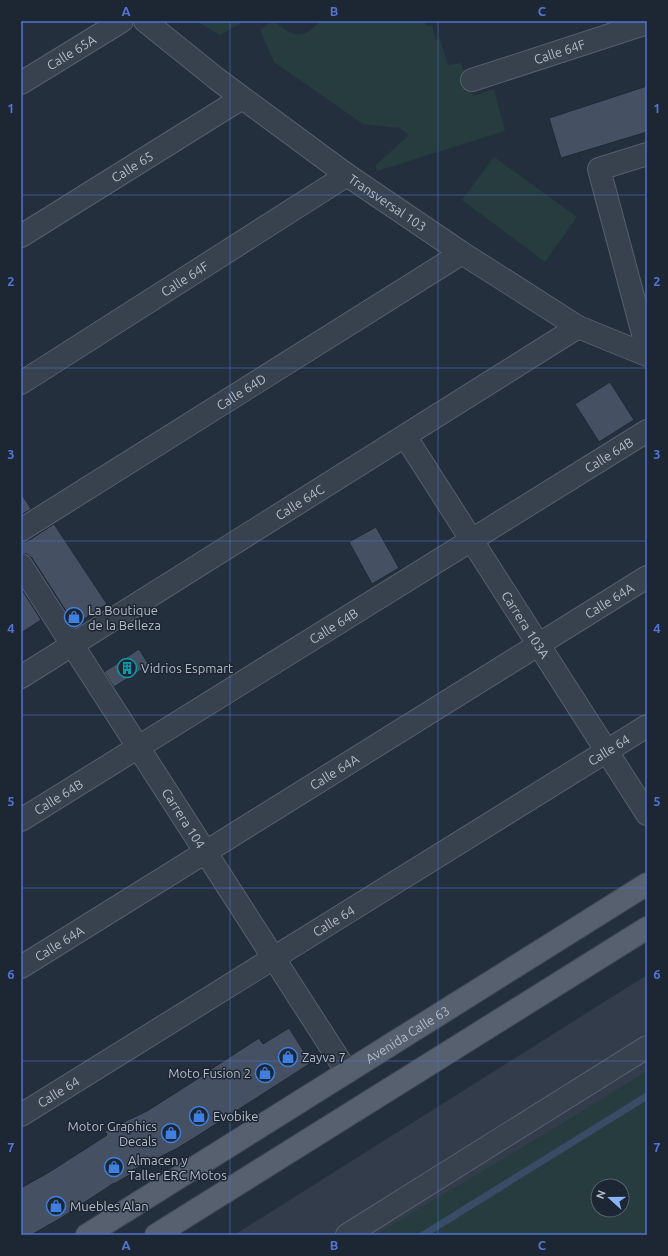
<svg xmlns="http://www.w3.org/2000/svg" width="668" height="1256" viewBox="0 0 668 1256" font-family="Ubuntu,sans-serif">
<rect width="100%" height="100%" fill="#242f3e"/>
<!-- airport -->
<path fill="#323c4b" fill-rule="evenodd" d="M647,975v260h-413zM598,1186h24v24h-24z"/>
<!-- green -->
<g fill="#263c3f" fill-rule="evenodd">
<polygon points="196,21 245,21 220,35"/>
<path d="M272,21h3c16,17 29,19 45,0h105l1,5 6,-1 4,15 4,-1 8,26 13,-2 12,33 21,-7 11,42 -128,40 -1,-6 33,-30 -9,-7 -37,-4 -89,-62 -14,-32z"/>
<polygon points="494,157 577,217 545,262 462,200"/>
<path d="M647,1071v164h-272l185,-110zM598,1186h24v24h-24z"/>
</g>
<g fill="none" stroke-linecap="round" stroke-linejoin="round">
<!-- stream -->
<polyline stroke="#394c67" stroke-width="7" points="423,1235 647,1096"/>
</g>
<!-- building -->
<g fill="#455162" stroke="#1f2835">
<polygon points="647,86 647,132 561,158 549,118"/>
<polygon points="610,382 634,420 599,442 575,404"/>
<polygon points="21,493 31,509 21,515"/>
<polygon points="54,524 107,604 75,625 32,558 27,554 21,553 21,542 28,541"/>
<polygon points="376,527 399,568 372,584 349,542"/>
<polygon points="21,588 41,620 21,633"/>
<polygon points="139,649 149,665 114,687 104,672"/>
<polygon points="289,1028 311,1063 191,1140 176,1149 129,1172 131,1174 114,1184 114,1183 61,1218 31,1235 21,1235 21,1188 51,1171 107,1135 105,1131 147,1111 202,1076 202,1075 259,1038 263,1044"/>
</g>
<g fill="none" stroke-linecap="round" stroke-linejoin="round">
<!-- minor casing -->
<g stroke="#565f6c" stroke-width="24">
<g id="minor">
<path id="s1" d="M145,21l72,58 130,96 115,78 116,74 69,28"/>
<path id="s2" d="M472,80l175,-57"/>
<path id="s3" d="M21,83l101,-62"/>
<polyline points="647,154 599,169 647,349"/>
<path id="s4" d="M21,236l221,-138"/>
<path id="s5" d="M21,383l326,-208"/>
<path id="s6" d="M405,436l242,378"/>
<path id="s7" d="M21,530l441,-277"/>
<path id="s8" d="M21,565l326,507"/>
<path id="s9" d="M21,677l557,-350"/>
<path id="s10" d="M21,820l626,-389"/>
<path id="s11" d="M21,967l626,-390"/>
<path id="s12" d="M21,1115l626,-389"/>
<polyline points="347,1235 647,1047"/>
</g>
</g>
<!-- major casing -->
<g stroke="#414a57" stroke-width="24">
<g id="major">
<path id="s13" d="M87,1235l560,-351"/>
<polyline points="156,1235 647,928"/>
</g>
</g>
<!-- minor -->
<use href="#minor" stroke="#38414e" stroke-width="22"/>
<!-- major -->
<use href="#major" stroke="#56606e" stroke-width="22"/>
</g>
<!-- grid -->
<path fill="none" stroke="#5274d3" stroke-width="1" stroke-opacity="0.55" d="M230,21v1214M438,21v1214M21,195h626M21,368h626M21,541h626M21,715h626M21,888h626M21,1061h626"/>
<!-- icons -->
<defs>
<g id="shop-ring" transform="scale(1)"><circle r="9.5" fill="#1d2633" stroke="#3f7fe0" stroke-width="1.5"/><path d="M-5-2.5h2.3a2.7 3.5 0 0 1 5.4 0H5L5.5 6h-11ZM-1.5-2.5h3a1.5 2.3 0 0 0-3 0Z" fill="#3f7fe0"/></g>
<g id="building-ring" transform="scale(1)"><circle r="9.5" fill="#1d2633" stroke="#0f9aa8" stroke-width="1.5"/><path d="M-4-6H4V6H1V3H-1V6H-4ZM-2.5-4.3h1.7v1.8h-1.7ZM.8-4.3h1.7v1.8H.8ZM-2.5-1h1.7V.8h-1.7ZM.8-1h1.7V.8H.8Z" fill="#0f9aa8"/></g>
</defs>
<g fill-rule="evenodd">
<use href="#shop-ring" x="74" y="617"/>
<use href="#building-ring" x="127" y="668"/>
<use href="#shop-ring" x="288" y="1057"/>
<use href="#shop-ring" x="265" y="1073"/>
<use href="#shop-ring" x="199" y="1116"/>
<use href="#shop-ring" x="171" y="1133"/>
<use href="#shop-ring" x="114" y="1167"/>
<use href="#shop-ring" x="56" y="1206"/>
</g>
<g text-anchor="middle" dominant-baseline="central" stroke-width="3" stroke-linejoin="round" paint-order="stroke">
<!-- street labels -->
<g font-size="13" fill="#b4bcc9" stroke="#1d2633">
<text stroke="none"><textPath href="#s3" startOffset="59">Calle 65A</textPath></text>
<text stroke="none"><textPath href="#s2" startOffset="92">Calle 64F</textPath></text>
<text stroke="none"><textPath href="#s4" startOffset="131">Calle 65</textPath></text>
<text stroke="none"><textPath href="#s1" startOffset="303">Transversal 103</textPath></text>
<text stroke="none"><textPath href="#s5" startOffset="194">Calle 64F</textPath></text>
<text stroke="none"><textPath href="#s7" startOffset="260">Calle 64D</textPath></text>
<text stroke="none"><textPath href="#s10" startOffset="692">Calle 64B</textPath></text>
<text stroke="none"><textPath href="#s9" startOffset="329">Calle 64C</textPath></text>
<text stroke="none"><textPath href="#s11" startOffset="693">Calle 64A</textPath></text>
<text stroke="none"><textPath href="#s6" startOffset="224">Carrera 103A</textPath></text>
<text stroke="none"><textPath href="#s10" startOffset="368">Calle 64B</textPath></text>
<text stroke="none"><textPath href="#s12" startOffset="692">Calle 64</textPath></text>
<text stroke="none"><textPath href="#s11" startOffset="369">Calle 64A</textPath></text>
<text stroke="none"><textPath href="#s10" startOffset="44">Calle 64B</textPath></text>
<text stroke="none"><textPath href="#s8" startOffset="301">Carrera 104</textPath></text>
<text stroke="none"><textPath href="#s12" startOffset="368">Calle 64</textPath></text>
<text stroke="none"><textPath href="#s11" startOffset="45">Calle 64A</textPath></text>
<text stroke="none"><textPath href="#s13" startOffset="378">Avenida Calle 63</textPath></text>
<text stroke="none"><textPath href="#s12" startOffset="44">Calle 64</textPath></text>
</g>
<!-- poi labels -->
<g font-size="13" fill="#b4bcc9" stroke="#1d2633" text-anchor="start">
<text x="88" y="610">La Boutique<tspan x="88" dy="15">de la Belleza</tspan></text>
<text x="141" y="668">Vidrios Espmart</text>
<text x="302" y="1057">Zayva 7</text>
<text x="251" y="1073" text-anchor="end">Moto Fusion 2</text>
<text x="213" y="1116">Evobike</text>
<text x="157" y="1126" text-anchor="end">Motor Graphics<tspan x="157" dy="15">Decals</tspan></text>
<text x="128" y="1160">Almacen y<tspan x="128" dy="15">Taller ERC Motos</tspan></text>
<text x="70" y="1206">Muebles Alan</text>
</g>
</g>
<!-- border -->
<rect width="668" height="1256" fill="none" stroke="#1d2633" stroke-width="44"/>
<!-- north arrow -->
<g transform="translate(610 1198) rotate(291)"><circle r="19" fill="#1d2633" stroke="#59626f"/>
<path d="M0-3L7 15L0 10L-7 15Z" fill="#8ab4f8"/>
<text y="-6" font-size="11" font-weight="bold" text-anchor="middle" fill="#b4bcc9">N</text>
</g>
<rect x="22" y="22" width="624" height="1212" fill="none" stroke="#5274d3" stroke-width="1.5"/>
<g font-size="13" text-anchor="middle" font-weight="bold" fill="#5274d3">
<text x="126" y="16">A</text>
<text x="334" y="16">B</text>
<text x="542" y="16">C</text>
<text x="11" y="113">1</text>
<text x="657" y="113">1</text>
<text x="11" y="286">2</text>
<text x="657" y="286">2</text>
<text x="11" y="459">3</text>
<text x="657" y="459">3</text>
<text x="11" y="633">4</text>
<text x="657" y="633">4</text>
<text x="11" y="806">5</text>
<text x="657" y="806">5</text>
<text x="11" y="979">6</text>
<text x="657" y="979">6</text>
<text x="11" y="1152">7</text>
<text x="657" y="1152">7</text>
<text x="126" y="1250">A</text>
<text x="334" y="1250">B</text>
<text x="542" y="1250">C</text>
</g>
</svg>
